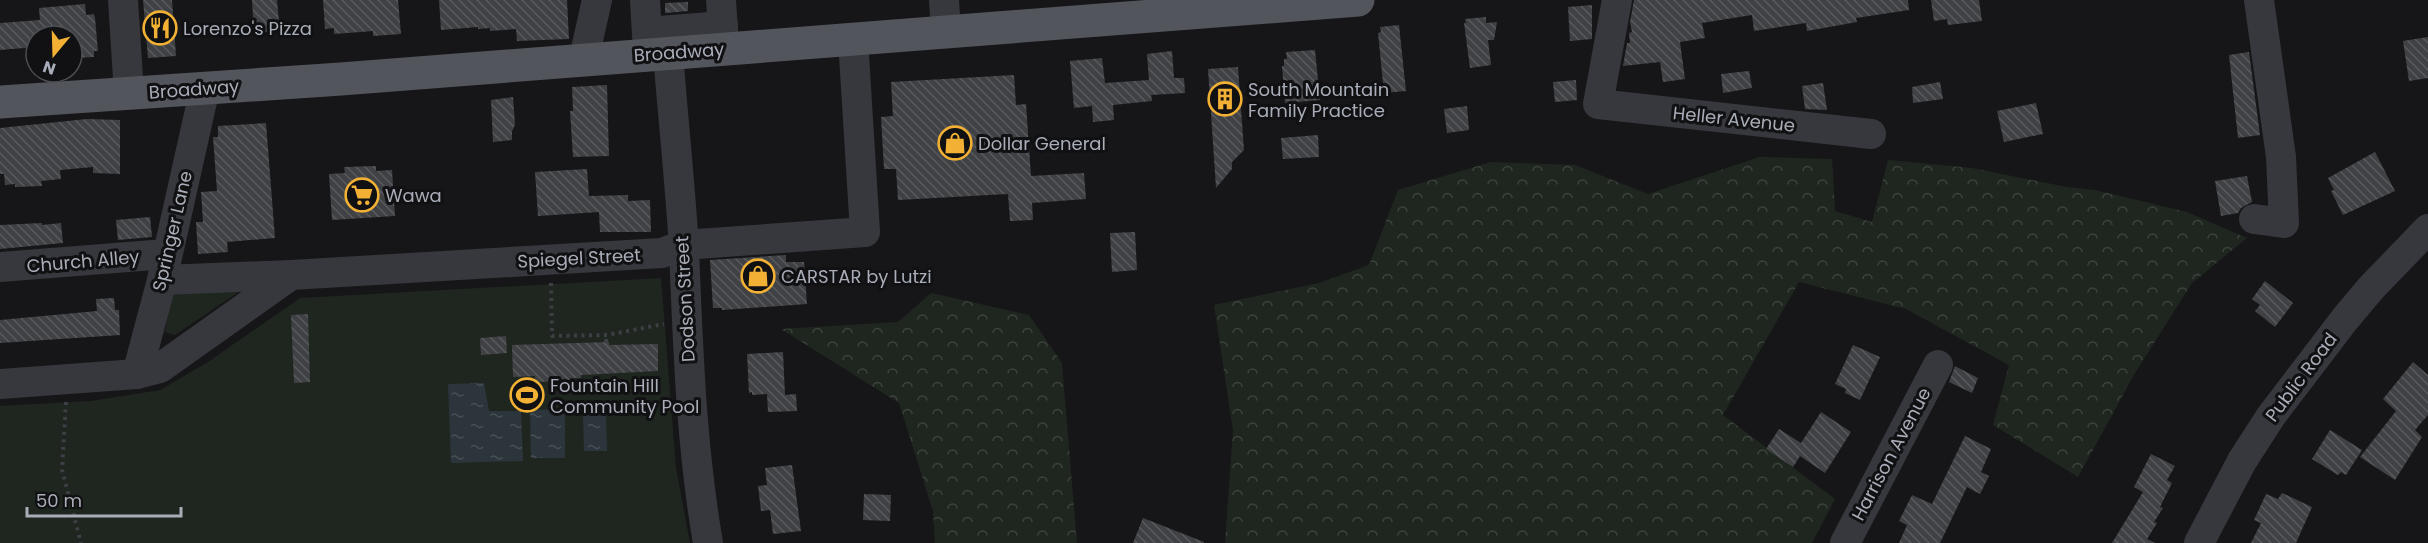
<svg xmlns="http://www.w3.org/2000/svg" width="2428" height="543" viewBox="0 0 2428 543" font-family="Poppins,sans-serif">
<defs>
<pattern id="forest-crowns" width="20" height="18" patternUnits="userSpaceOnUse" patternTransform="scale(1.5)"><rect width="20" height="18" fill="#1e261f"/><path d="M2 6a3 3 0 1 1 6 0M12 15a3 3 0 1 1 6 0" fill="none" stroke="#3c433d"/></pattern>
<pattern id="water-ripples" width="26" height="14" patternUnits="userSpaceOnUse" patternTransform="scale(1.5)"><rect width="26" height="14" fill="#2c353c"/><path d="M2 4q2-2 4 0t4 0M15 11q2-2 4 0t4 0" fill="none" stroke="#485056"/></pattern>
<pattern id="building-back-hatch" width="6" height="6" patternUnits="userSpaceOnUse" patternTransform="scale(1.5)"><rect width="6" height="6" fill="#404145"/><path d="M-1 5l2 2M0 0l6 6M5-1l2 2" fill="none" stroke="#595a5e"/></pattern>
</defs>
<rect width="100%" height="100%" fill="#161618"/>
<!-- forest -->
<g fill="url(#forest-crowns)">
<polygon points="1760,157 1832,159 1835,211 1872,222 1888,160 1972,168 2067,187 2095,190 2187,212 2247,238 2192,283 2135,373 2078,477 1993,425 2009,365 1906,309 1799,282 1723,415 1835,499 1812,543 1225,543 1233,430 1214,305 1319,283 1369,265 1398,190 1491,162 1575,165 1648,194"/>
<polygon points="931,293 1029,315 1062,363 1077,543 935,543 933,511 899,403 781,329 898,322"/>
</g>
<!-- green -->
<g fill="#1e261f">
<polygon points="661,278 676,468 690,543 0,543 0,406 91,401 160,390 208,362 300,298"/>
<polygon points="246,287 175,335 165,332 172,288"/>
</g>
<!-- water -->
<g fill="url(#water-ripples)">
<polygon points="484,383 489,411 521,411 523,461 451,463 448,384"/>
<polygon points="565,409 565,458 531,458 530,410"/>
<polygon points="583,414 606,414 607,451 584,451"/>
</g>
<!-- building -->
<g fill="url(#building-back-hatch)">
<polygon points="143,0 172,0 176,56 148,58"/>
<polygon points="252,0 277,0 280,31 254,33"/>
<polygon points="323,0 398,0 401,34 373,36 373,31 334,34 334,28 325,29"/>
<polygon points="439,0 567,0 569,39 517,41 516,29 490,31 490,28 478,29 478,27 441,30"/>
<polygon points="1634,0 1908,0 1909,10 1856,18 1857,22 1807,31 1806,23 1754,31 1752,15 1702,23 1705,38 1680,42 1685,79 1663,82 1660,62 1623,66 1627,43 1630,43 1629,33 1632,32 1630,22"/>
<polygon points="1931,0 1979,0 1982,21 1948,25 1947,19 1934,21"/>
<polygon points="688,2 688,11 665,13 665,3"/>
<polygon points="85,4 86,15 94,14 95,18 98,51 94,51 94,57 72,58 72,36 36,36 36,47 0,50 0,23 40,20 39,8"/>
<polygon points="1592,5 1592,39 1570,41 1568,7"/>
<polygon points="1486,17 1486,23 1497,22 1494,40 1488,40 1491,65 1470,68 1464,23 1466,23 1465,19"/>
<polygon points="1399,25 1406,91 1384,93 1378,33 1381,32 1380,27"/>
<polygon points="2428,37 2428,78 2409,81 2403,41"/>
<polygon points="1315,50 1320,100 1285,103 1282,66 1284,66 1284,59 1287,59 1286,52"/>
<polygon points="1172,51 1174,78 1184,78 1185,93 1151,95 1152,101 1113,105 1114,120 1093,122 1092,106 1074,108 1070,61 1102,58 1105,83 1149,80 1147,54"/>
<polygon points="2249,52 2260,135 2238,138 2229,55"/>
<polygon points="1238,67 1244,150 1232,162 1232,169 1216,188 1208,69"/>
<polygon points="1749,71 1752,88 1723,93 1721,74"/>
<polygon points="1014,75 1016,105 1026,104 1031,176 1084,173 1086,199 1032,203 1033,220 1010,221 1008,194 898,200 896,169 884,169 881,117 893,116 891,82"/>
<polygon points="1576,80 1577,100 1555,102 1553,82"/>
<polygon points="1940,82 1943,99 1913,103 1912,87"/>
<polygon points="1823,83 1827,110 1805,109 1802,86"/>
<polygon points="607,85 609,156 573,157 570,111 573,111 572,87"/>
<polygon points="513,97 515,125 512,131 512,140 493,142 491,100"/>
<polygon points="2036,103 2043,134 2004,142 1997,111"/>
<polygon points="1467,106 1469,130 1447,133 1444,109"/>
<polygon points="87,119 120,120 120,174 93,173 93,167 60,170 61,179 41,181 42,186 15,187 15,184 5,185 4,174 0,174 0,128"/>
<polygon points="266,123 275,238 227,242 228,252 198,254 196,222 203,222 201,192 217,191 213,137 218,137 218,126"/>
<polygon points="1318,135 1319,157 1283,159 1281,138"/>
<polygon points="2375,152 2395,191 2343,215 2331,191 2334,190 2328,178"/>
<polygon points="376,166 376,171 392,170 395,216 332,220 329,174 345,173 344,167"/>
<polygon points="587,169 589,196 628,195 628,201 650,200 651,232 600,232 599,212 538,216 535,172"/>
<polygon points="2247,176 2252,202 2241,208 2238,213 2221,216 2215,181"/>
<polygon points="150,217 152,237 118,240 116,220"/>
<polygon points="42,223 42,225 61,223 63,243 0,249 0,225"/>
<polygon points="1135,232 1137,270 1112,272 1110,233"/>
<polygon points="786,255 786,262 804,262 807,304 722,310 722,308 713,308 710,260"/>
<polygon points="2265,281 2293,303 2275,327 2255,311 2260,305 2252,299"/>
<polygon points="114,298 115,310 119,310 120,335 0,343 0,320 97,311 96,299"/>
<polygon points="308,314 310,382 294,383 291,315"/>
<polygon points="506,336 507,353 481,355 480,338"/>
<polygon points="609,342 609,345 658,344 658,371 581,375 581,378 570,378 570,381 535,382 535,376 513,377 512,345"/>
<polygon points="1853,345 1880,357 1860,400 1845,393 1846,389 1835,384"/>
<polygon points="783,352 785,395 796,394 797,411 768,412 767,394 752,395 752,392 749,393 747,354"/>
<polygon points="2413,362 2428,375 2428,415 2415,430 2422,437 2395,480 2360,457 2396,411 2383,399"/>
<polygon points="1955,366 1978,378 1972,393 1949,382"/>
<polygon points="1821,412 1851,432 1825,473 1800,456 1793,467 1766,449 1779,429 1801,443"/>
<polygon points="2330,430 2362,450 2346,475 2341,472 2338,475 2312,459"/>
<polygon points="1965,436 1991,449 1981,472 1989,476 1980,494 1967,487 1940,543 1899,543 1907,525 1899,521 1912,495 1932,504"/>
<polygon points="2151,454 2175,466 2167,480 2172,483 2160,507 2163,508 2154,522 2157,523 2147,539 2155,543 2112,543 2143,492 2134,487"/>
<polygon points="792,465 801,531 773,534 770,510 761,511 758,486 767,485 765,468"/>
<polygon points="2282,493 2312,507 2296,543 2251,543 2261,523 2254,520 2266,494 2278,499"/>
<polygon points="864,494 891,495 890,521 863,520"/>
<polygon points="1143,518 1204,542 1204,543 1133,543"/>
</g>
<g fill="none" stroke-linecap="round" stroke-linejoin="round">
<!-- path -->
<g stroke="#3d3f44" stroke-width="4" stroke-dasharray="3 4.5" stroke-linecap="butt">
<polyline points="551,283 552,336 607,335 664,324"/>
<polyline points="606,342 607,335"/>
<polyline points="66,402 62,470 81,543"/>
</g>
<!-- minor -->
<g stroke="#37383d" stroke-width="30">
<polyline points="123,0 129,94"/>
<polyline points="645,0 648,52"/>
<polyline points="721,0 724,45"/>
<polyline points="944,0 946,32"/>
<polyline points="1617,0 1598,104 1871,134"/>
<polyline points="647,32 723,26"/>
<path d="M668,53c5,65 12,130 16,195 4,100 7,196 24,295"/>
<polyline points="584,58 597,0"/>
<polyline points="2254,219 2284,223 2281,157 2259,0"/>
<polyline points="0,267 166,254"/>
<polyline points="162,280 291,275"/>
<polyline points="137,374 162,280 205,88"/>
<polyline points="0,384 137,374 160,368 291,275 662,253 683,245 865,232 853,39"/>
<polyline points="1845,543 1938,365"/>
<polyline points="2199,543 2242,461 2271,416 2345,319 2371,288 2428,229"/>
</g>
<!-- major -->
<polyline stroke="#53555c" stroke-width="33" points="0,102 341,79 1358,0"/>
</g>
<!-- icons -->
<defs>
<g id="restaurant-ring" transform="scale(1.725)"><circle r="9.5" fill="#111113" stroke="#f2b134" stroke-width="1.5"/><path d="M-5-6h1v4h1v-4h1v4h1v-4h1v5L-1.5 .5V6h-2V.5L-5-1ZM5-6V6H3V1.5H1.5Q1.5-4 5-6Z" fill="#f2b134"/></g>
<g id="building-ring" transform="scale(1.725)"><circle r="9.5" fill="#111113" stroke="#f2b134" stroke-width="1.5"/><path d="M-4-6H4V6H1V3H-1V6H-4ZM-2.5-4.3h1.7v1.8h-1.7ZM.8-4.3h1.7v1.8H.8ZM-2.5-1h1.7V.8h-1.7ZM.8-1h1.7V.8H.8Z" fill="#f2b134"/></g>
<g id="shop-ring" transform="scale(1.725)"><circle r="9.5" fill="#111113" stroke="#f2b134" stroke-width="1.5"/><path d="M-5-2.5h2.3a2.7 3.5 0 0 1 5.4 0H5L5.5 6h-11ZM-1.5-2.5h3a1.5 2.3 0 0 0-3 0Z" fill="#f2b134"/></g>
<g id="supermarket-ring" transform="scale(1.725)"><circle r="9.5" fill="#111113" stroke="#f2b134" stroke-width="1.5"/><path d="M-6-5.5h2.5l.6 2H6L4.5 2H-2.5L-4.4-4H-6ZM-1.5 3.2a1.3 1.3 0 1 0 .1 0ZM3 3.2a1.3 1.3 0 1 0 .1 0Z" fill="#f2b134"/></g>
<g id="stadium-ring" transform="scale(1.725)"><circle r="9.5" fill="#111113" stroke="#f2b134" stroke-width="1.5"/><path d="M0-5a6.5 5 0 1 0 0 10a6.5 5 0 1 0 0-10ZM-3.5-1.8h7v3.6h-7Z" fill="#f2b134"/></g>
</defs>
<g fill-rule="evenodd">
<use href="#restaurant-ring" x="160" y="28"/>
<use href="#building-ring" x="1225" y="99"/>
<use href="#shop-ring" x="955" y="143"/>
<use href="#supermarket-ring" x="362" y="195"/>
<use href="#shop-ring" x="758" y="276"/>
<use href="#stadium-ring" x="527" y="395"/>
</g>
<g text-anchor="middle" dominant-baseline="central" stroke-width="6" stroke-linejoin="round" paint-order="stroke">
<!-- poi labels -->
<g font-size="18" fill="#a8adb8" stroke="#111113" text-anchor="start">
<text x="183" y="28">Lorenzo's Pizza</text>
<text x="1248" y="89">South Mountain<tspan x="1248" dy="21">Family Practice</tspan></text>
<text x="978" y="143">Dollar General</text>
<text x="385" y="195">Wawa</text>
<text x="781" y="276">CARSTAR by Lutzi</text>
<text x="550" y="385">Fountain Hill<tspan x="550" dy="21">Community Pool</tspan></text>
</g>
<!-- street labels -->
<g font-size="18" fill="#a8adb8" stroke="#111113">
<text transform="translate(679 52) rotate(-4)">Broadway</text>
<text transform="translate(194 89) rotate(-4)">Broadway</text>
<text transform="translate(1734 119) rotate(6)">Heller Avenue</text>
<text transform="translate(172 231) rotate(-77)">Springer Lane</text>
<text transform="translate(579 258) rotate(-3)">Spiegel Street</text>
<text transform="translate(83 261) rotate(-5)">Church Alley</text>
<text transform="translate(685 299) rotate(-93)">Dodson Street</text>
<text transform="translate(2301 377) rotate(-53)">Public Road</text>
<text transform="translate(1891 454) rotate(-62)">Harrison Avenue</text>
</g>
</g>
<!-- north arrow -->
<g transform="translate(54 54) rotate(199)"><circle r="28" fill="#111113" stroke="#4d4f55" stroke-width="1.5"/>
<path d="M0-4.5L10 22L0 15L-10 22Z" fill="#f2b134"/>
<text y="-9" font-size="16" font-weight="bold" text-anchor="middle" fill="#a8adb8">N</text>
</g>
<!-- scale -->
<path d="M27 507v9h154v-9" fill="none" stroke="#a8adb8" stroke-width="3"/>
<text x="36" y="507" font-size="18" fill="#a8adb8" stroke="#111113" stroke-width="4.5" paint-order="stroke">50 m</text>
</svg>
